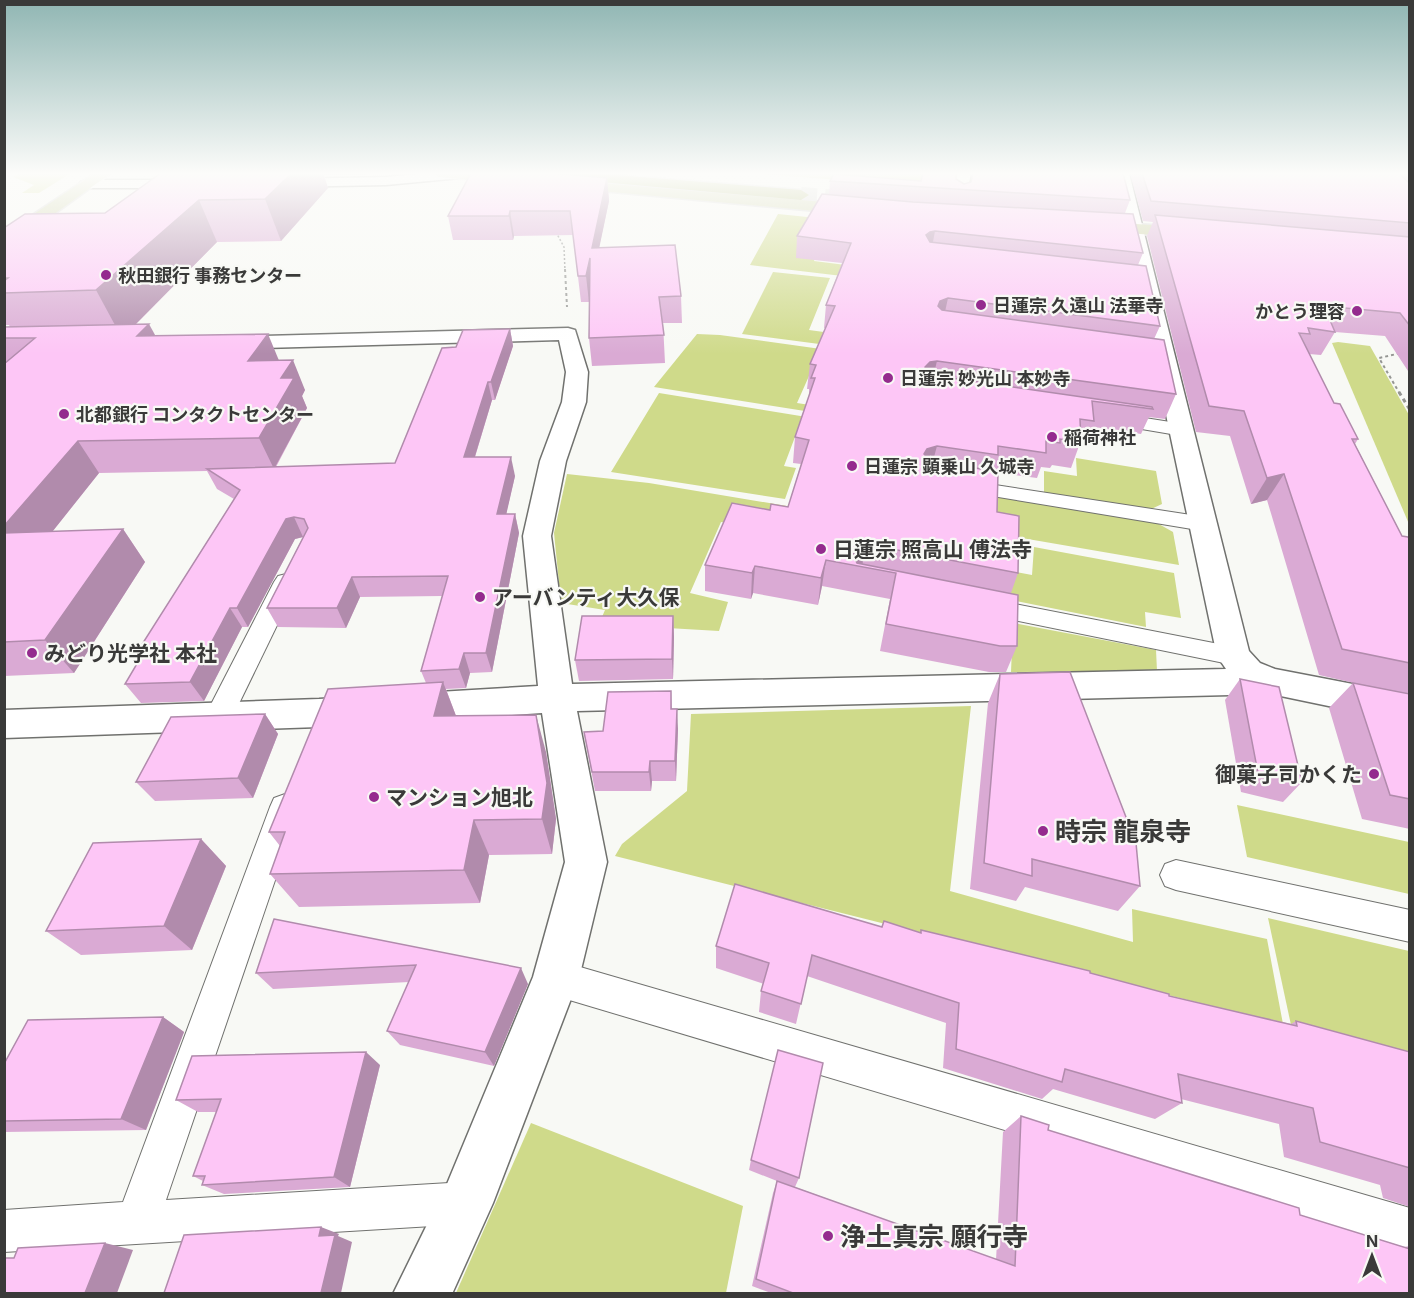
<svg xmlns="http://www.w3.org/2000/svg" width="1414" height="1298" viewBox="0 0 1414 1298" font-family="Inter,'Noto Sans JP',sans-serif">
<rect width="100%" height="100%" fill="#f8f9f5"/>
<!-- green -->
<g fill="#cfda8a">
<polygon points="21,173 71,173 39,193 22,193 34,185 13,177"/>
<polygon points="750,173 940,173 942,188"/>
<polygon points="778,214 817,218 821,244 814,261 901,272 1079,304 750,265"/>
<polygon points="773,272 830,278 809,330 913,344 911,356 742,334"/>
<polygon points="697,334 720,335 821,349 797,403 888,417 843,417 654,387"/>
<polygon points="1338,342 1370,346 1409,415 1409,524 1332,343"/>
<polygon points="659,393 819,419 798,429 784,466 796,468 785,499 611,472"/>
<polygon points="1076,458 1156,471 1162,504 1147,511 1044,494 1044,471 1077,476"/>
<polygon points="567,474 649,483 787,506 780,527 755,527 721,522 690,593 728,602 719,631 599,624 605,610 561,603 554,533"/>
<polygon points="931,486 1157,523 1173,532 1179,565 899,517"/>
<polygon points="1034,547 1174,573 1181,618 1145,612 1146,627 971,592 975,564 1032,575"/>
<polygon points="1013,623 1156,650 1157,671 1011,672"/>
<polygon points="971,706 950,891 1133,942 1132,909 1267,939 1283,1024 615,856 622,844 687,791 691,714"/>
<polygon points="1237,805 1409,842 1409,894 1247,857"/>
<polygon points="1268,918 1409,951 1409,1056 1291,1025"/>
<polygon points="531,1123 743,1206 726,1293 456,1293"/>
</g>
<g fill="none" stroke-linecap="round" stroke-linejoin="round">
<!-- motorway-tunnel -->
<polyline stroke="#d2d3cf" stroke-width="16" stroke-dasharray="16 8" stroke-linecap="butt" points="801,195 865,200"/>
<!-- service casing -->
<g stroke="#70716e" stroke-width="2">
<g id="service">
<polygon points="1113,413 1183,424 1190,426 1192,430 1190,434 1183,436 1106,423 1104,419 1106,415"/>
<polygon points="963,480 1204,517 1212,519 1215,524 1212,529 1204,531 956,490 953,486 956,482"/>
<polygon points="286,574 294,576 298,582 233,716 229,724 219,727 209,724 205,716 274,582 278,576"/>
<polygon points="984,598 1234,647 1243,649 1247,656 1243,663 1234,665 975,612 972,606 975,600"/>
<polygon points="285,794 296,798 300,807 166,1200 466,1182 481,1188 487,1203 481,1218 466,1224 4,1252 4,1210 123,1202 270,807 274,798"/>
<polygon points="1176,860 1410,910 1410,942 1176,890 1165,886 1160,875 1165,864"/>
<polygon points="556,960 1410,1208 1410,1251 556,996 544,990 538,978 544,966"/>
</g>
</g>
<!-- minor casing -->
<g stroke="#70716e" stroke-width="3">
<g id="minor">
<polygon points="428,173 467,174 460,178 386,185 282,187 275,183 282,179 386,177"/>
<polygon points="1115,173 1129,173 1249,651 1260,663 1275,669 1410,695 1410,723 1271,694 577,711 607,862 579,978 493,1203 452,1294 393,1294 447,1184 533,977 565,862 542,713 319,727 4,738 4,710 319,699 538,686 523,536 540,461 562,402 566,372 559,340 228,349 221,347 217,343 221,339 228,337 568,328 575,330 588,372 586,402 566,461 551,536 572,684 1226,669 1217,656"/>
<polygon points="86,180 188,180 195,184 188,188 81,188 78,185 81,182"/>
</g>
</g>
<!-- tertiary casing -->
<g stroke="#70716e" stroke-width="3">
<polygon id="tertiary" points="957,173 971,173 966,200 961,202 953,197"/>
</g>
<!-- primary casing -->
<g stroke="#d4d4d3" stroke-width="3">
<g id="primary">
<polygon points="95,173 111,173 10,246 4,247 4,234"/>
<path d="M432,173c16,-1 80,-5 90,6l-7,4 -76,-6z"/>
<polygon points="564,180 859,205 867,210 859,215 559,187 557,184"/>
<polygon points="1093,221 1194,228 1202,233 1194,238 1087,230 1085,226 1087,222"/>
</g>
</g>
<!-- motorway casing -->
<g stroke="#d4d4d3" stroke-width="3">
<polygon id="motorway" points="506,173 592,173 801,190 809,195 801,200 557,178 513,177"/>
</g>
<!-- path-far2 -->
<polyline stroke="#959693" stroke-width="1.5" stroke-dasharray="2 2" stroke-linecap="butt" points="556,232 564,247 565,271"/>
<!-- path-far1 -->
<g stroke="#959693" stroke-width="2" stroke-dasharray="3 3" stroke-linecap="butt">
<polyline points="565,269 567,307"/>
<polyline points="1400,394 1379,358 1410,351"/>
</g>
<!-- path -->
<polyline stroke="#959693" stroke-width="3" stroke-dasharray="4 4" stroke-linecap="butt" points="1399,392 1410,410"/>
<!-- service -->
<use href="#service" fill="#fff" fill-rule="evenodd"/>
<!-- minor -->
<use href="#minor" fill="#fff" fill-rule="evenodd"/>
<!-- tertiary -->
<use href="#tertiary" fill="#fff" fill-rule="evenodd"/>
<!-- primary -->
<use href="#primary" fill="#c8ce9e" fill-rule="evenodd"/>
<!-- motorway -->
<use href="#motorway" fill="#a3ae5d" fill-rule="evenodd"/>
</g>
<!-- wall -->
<g fill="#daaad4">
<polygon points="161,173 369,173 366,175 324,175 328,188 281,241 217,242 136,324 156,336 279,360 305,390 302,396 307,408 276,467 395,463 456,347 510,329 513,346 495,400 492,400 475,457 515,476 506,514 515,514 519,533 492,672 470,673 466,688 446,689 456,716 546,752 556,819 552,854 489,855 480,903 299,907 270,874 280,846 269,832 426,683 421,671 442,596 360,597 346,628 278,627 267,608 303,537 295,539 248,627 242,627 204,701 141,703 125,684 138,662 134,657 234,499 217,489 207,471 99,473 52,532 123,529 145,562 74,673 4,676 4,327 10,327 9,325 4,325 4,228 105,213"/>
<polygon points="973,173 1123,173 1130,200 1125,213 1143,253 1138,265 1160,326 1154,339 1176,394 1165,419 1149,417 1141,434 1092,427 1084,447 1079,446 1071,468 1052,465 1050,468 1041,467 1037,478 998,473 997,512 1018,573 1011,593 1017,646 1006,672 989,672 880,651 890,599 822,586 818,605 753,593 751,599 705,591 705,565 770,510 788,507 801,464 793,463 795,437 809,397 809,389 807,389 810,364 825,328 824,328 826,305 842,263 796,258 797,236 829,195 830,181 921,181 956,179 964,184 971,183"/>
<polygon points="1130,173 1410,173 1410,374 1385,336 1335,332 1321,355 1309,354 1334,403 1358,439 1355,444 1402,536 1410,540 1410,829 1362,819 1329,708 1353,683 1363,685 1319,675 1267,500 1251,504 1230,436 1196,432 1147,236 1153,222 1143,221"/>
<polygon points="607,178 609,201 599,247 681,296 682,323 663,323 665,363 592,366 589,338 589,300 589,302 581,302 573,235 514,236 513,240 453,240 448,216"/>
<polygon points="673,616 674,637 673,679 579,681 575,660"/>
<polygon points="1000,674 1140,886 1118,911 1025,887 1016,901 970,889 988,703"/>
<polygon points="1240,679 1302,782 1283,802 1241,792 1225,700"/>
<polygon points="671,691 672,709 678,729 676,781 652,781 651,791 595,791 584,732 603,731"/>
<polygon points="265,714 278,734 253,798 155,801 136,782"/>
<polygon points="201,839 226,866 192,950 81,955 46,931"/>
<polygon points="274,919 528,984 494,1066 400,1045 387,1031 409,982 273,989 256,973"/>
<polygon points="884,921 920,933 921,930 1090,973 1169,996 1291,1024 1296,1021 1410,1052 1410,1207 1383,1198 1380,1185 1284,1157 1279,1124 1181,1099 1182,1103 1155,1119 1053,1089 1042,1099 943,1068 946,1023 807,976 796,1024 759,1012 761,991 764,984 716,968 716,946 881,927"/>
<polygon points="163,1017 184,1032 146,1130 4,1132 4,1064"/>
<polygon points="380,1065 350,1187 224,1194 202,1185 203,1181 193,1176 216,1112 198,1112 176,1100"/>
<polygon points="1021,1116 1048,1130 1300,1215 1404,1247 1410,1246 1410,1293 771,1293 752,1286 773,1193 777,1181 749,1170 751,1160 799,1178 795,1187 996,1260 1003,1132"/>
</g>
<!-- shaded-wall -->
<g fill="#b18bac">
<polygon points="292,173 323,173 328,188 281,241 265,199"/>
<polygon points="607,178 609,201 594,273 592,248"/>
<polygon points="199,200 217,242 122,338 96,290"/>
<polygon points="510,211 514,236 513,240 509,216"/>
<polygon points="935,231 931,252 926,235 930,232"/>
<polygon points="590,258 592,284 589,302 586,276"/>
<polygon points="948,298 943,321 938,306 940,301"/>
<polygon points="149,324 165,353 137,336"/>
<polygon points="510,329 513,346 495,400 491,382"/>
<polygon points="268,334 280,363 248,361"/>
<polygon points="293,360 305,390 302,396 307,408 274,469 259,438 281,378"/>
<polygon points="937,361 931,386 925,367 930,362"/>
<polygon points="488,382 492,400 469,476 464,457"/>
<polygon points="78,441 99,473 25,566 4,541 4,526"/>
<polygon points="937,446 930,472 924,454 927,449"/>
<polygon points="511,457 515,476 502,533 497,514"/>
<polygon points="1284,474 1267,500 1251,504 1267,478"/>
<polygon points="515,514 519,533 492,672 486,653"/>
<polygon points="294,517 303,537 295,539 248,627 237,608 286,519"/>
<polygon points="123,529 145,562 74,673 45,640"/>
<polygon points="866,544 862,567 850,564 852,553 857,546"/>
<polygon points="826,560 822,586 818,605 821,578"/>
<polygon points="755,566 753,593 751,599 752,573"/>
<polygon points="352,577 360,597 346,628 337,608"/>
<polygon points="230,608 242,627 204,701 190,682"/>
<polygon points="673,616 674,637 673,679 672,659"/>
<polygon points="464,653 470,673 466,688 459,669"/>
<polygon points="443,682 458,721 434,716"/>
<polygon points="677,709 678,729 676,781 675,761"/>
<polygon points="265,714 278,734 253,798 238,778"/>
<polygon points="536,715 546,752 556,819 552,854 542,819"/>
<polygon points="650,761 652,781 651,791 649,772"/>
<polygon points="474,820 489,855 480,903 464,870"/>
<polygon points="201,839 226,866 192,950 164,926"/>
<polygon points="521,968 528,984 494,1066 485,1052"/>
<polygon points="163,1017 184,1032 146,1130 121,1119"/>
<polygon points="366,1052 380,1065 350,1187 334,1177"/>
<polygon points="321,1227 339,1234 338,1236 352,1242 341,1293 321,1293 319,1236"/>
<polygon points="105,1243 133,1250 117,1293 85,1293"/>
</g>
<!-- building -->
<g fill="#fdc6f6" stroke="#b18bac" stroke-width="1.5">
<polygon points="161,173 292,173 265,199 199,200 96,290 4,293 4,281 8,278 4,278 4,228 25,214 105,213"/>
<polygon points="471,173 553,173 607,178 592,248 675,245 681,296 659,297 664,335 589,338 590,258 586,276 578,276 570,211 510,211 509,216 448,216"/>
<polygon points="923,173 956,173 956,179 964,184 971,182 973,173 1123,173 1130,200 830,181 834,174 921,181"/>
<polygon points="1142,173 1399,173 1410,184 1410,223 1151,201"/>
<polygon points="822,194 913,202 1133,214 1143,253 935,231 930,232 926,235 930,242 1146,266 1160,326 948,298 940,301 938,306 942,310 1164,340 1176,394 937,361 930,362 925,367 930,375 1152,407 1153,409 1092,401 1094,421 1080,419 1081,442 1060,439 1060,443 1046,441 1046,453 998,446 998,455 937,446 927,449 924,454 929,460 998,472 997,512 1019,516 1018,573 866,544 857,546 852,553 857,563 1018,595 1017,646 1000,646 886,624 896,573 826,560 821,578 755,566 752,573 705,565 732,503 770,510 771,504 788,507 809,440 795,437 815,378 811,378 816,365 810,364 835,306 826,305 851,243 797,236"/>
<polygon points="1155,215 1410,237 1410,326 1400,313 1324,306 1335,332 1308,328 1310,334 1299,333 1334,403 1340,404 1358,439 1352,439 1402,536 1408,537 1410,540 1410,663 1342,649 1284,474 1267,478 1244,411 1209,406"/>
<polygon points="149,324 137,336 268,334 248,361 293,360 281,378 294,378 259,438 78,441 4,526 4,364 35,338 4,338 4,327"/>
<polygon points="510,329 491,382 488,382 464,457 511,457 497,514 515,514 486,653 464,653 459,669 421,671 448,576 352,577 337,608 267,608 308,528 304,519 294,517 286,519 237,608 230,608 190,682 125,684 141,657 134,657 240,490 207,469 395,463 442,348 456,347 463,330"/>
<polygon points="123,529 45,640 4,642 4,533"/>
<polygon points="582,616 673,616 672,659 575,660"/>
<polygon points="1070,672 1136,843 1140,886 1032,859 1032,876 984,863 1000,674"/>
<polygon points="1240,679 1279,687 1302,782 1258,773"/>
<polygon points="443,682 434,716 536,715 547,783 542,819 474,820 464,870 270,874 285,832 269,832 328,689"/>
<polygon points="1353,683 1410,694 1410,799 1390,795"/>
<polygon points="671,691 671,709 677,709 675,761 650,761 649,772 592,772 584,732 603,731 608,692"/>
<polygon points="265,714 238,778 136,782 171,717"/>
<polygon points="201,839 164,926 46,931 93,843"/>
<polygon points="735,884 882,927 884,921 921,933 921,930 1090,971 1090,973 1169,994 1169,996 1297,1026 1296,1021 1410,1052 1410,1168 1320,1142 1313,1108 1178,1074 1182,1103 1065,1069 1062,1082 956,1049 959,1003 812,955 801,1004 761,991 769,963 716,946"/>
<polygon points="274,919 521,968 485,1052 387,1031 416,965 256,973"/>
<polygon points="163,1017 121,1119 4,1121 4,1064 28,1020"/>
<polygon points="778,1050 823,1063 799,1178 751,1160"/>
<polygon points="366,1052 334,1177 202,1185 205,1176 193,1176 221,1099 176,1100 192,1056"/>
<polygon points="1021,1116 1049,1125 1048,1130 1299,1208 1300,1215 1410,1249 1410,1293 793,1293 756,1279 777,1181 1015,1266"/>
<polygon points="321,1227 319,1236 335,1235 321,1293 164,1293 184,1235"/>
<polygon points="105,1243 85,1293 4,1293 4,1258 14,1258 18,1248"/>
</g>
<!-- sky -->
<linearGradient id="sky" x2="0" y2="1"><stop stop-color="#90b6b3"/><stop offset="0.49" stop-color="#fcfcfa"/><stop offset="1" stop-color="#fcfcfa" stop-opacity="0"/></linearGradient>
<rect width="1414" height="354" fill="url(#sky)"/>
<!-- markers -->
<g fill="#942b8e" stroke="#f8f9f5" stroke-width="2">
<circle cx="106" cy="275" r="6"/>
<circle cx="981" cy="305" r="6"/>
<circle cx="1357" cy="311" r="6"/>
<circle cx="888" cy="378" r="6"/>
<circle cx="64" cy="414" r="6"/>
<circle cx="1052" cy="437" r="6"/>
<circle cx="852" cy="466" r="6"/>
<circle cx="821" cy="549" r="6"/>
<circle cx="480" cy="597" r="6"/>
<circle cx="32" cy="653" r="6"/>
<circle cx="1374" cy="774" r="6"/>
<circle cx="374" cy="797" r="6"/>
<circle cx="1043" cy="831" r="6"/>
<circle cx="828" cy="1236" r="6"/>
</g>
<g text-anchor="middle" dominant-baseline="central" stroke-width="4.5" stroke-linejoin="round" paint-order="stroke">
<!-- far-poi labels -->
<g font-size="18" font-weight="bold" fill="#3a3a39" stroke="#f8f9f5" text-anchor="start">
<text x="118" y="275">秋田銀行 事務センター</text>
<text x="993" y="305">日蓮宗 久遠山 法華寺</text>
<text x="1345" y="311" text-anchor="end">かとう理容</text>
<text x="900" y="378">日蓮宗 妙光山 本妙寺</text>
<text x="76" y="414">北都銀行 コンタクトセンター</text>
<text x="1064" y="437">稲荷神社</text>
<text x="864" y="466">日蓮宗 顕乗山 久城寺</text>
</g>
<!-- poi labels -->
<g font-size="21" font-weight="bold" fill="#3a3a39" stroke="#f8f9f5" text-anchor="start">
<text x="833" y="549">日蓮宗 照高山 傅法寺</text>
<text x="492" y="597">アーバンティ大久保</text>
<text x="44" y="653">みどり光学社 本社</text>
<text x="1362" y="774" text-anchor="end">御菓子司かくた</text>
<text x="386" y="797">マンション旭北</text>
</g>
<!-- near-poi labels -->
<g font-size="26" font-weight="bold" fill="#3a3a39" stroke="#f8f9f5" text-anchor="start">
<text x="1055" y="831">時宗 龍泉寺</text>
<text x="840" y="1236">浄土真宗 願行寺</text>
</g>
</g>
<!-- border -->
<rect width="1414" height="1298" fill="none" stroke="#3a3a39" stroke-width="12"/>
<!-- north arrow -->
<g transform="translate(1372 1256)" stroke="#f8f9f5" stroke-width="4.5" paint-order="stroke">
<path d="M0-4.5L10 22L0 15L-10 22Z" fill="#3a3a39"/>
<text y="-9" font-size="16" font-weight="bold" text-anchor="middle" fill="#3a3a39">N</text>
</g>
</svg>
